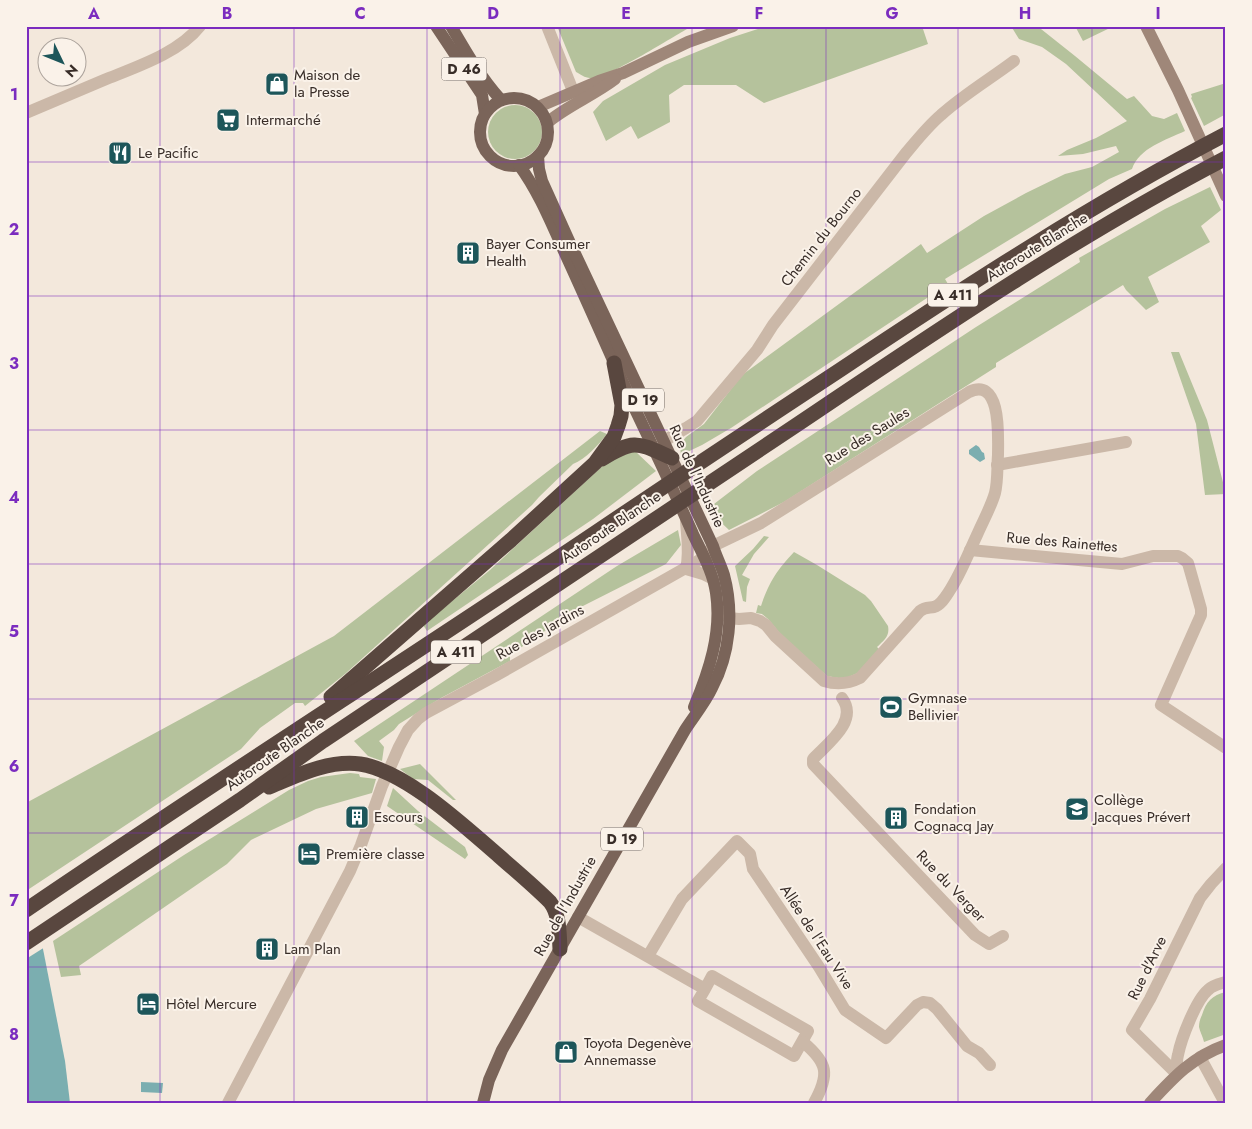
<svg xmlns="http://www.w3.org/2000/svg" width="1252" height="1129" viewBox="0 0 1252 1129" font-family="Jost,sans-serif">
<rect width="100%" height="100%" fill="#f3e8dc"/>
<!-- green -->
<g fill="#b5c29c">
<path d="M557,26h139l-9,3c-18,10 -80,50 -97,49 -5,0 -10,-4 -14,-6z"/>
<polygon points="767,26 922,26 928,44 764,103 736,85 684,85 669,95 670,122 638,139 631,126 606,141 593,112 603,101 665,65 730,38"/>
<path d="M1011,26h31l-1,3 34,27 52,43 7,-3 18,20 12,3 13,-6 8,18c-19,9 -46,17 -53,38l-23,10 -164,100 3,5 -217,144 -29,17 -21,10 -1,-8 2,-5 4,-5 18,-13 38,-49 179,-131 6,9 57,-37 42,-23 39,-19 27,-7 27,-15 -3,-6 -33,8 -25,2 9,-6 29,-12 31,-17 -61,-57 -24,-17 -23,-8z"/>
<polygon points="1075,26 1114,26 1083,41"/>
<polygon points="1226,83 1226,114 1204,126 1191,98 1192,97 1191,94"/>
<circle cx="515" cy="132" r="27"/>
<polygon points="1210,187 1221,210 1201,226 1210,242 1148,277 1159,302 1146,310 1126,290 1123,285 996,363 996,367 784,502 729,530 708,510 714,504 757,471 976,327 1080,262 1079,258 1165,209"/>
<polygon points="1171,352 1179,352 1207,420 1226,494 1205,495 1196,424"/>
<path d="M600,431l7,3c-9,11 -21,25 -34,30l-34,33 -7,8 -187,169 -40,32 -2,-3h-8l-35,25 -19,21 -215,142v-88l308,-167z"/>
<polygon points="635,451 656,471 593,519 427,631 423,625 490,570 609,460"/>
<polygon points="678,530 681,545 666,564 577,609 510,655 510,661 441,698 399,724 394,730 379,741 384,747 382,761 368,756 354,741 617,566"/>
<polygon points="764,536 769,537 754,554 742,575 750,579 747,587 746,602 743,601 735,566 753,549"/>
<path d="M794,552l23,13 48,30 6,6 17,25c2,10 -4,14 -11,21l3,3 -20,22 -16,7 -17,-3 -44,-39 -15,-18 -6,-5 -6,-1 2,-8 3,1c8,-24 16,-36 33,-54z"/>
<polygon points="420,764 456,800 453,800 428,780 413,779 400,769"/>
<polygon points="350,773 359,774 360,777 376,779 372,793 316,809 251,840 227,864 79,966 81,975 61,977 53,941 184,855 289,790 308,781 321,777"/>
<polygon points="393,788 418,811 465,847 468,855 465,859 387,806"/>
<path d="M1226,992v42l-22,8c-1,-5 -4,-10 -5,-15 0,-4 1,-8 3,-12 4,-13 10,-20 24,-23z"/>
</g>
<!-- water -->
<g fill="#7baeb0">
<polygon points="976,445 979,447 982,452 984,453 985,459 980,462 969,454 969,450"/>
<polygon points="26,903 43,949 65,1061 70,1103 26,1103"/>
<polygon points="141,1082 163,1083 162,1093 141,1092"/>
</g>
<!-- pier -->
<polygon fill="#f3e8dc" points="26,900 29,902 45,947 26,959"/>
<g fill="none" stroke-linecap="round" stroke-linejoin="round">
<!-- street -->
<g stroke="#cbb8a8" stroke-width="12">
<polyline points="547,26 573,91"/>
<path d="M26,113c26,-11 52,-22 78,-33 32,-13 75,-27 96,-54"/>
<path d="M664,441l22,-13 11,-7 60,-71 16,-25 133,-172c11,-13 22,-27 35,-38 22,-20 49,-36 73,-54"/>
<polyline points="997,465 1126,442"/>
<path d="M686,521c1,16 4,32 0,48l17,5 10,5"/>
<polyline points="970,550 1122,564 1153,556 1178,556 1182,558 1188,563 1201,609 1201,615 1161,705 1226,748"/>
<path d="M706,555l7,-9 48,-23 208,-131c33,-16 29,46 29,63 -1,12 0,26 -3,38 -4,14 -12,28 -18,42 -9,19 -16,38 -27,55 -4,6 -9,15 -16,17 -5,1 -9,0 -14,4l-60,67c-12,6 -23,7 -36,3l-49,-45 -9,-11 -6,-4 -9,-3 -12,1 -10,-1 -8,-6"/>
<path d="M842,698c17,23 -14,45 -29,61v5l162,171 14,9 14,-8"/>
<polyline points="578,917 705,989 698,1001 794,1056 808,1031 712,976 705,989"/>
<polyline points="648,956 682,899 737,841 750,854 753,869 819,967 845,1010 886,1038 917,1005 923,1002 930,1003 937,1009 967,1046 979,1053 990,1065"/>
<path d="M803,1042c25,21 27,32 11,61"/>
<polyline points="1200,1057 1225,1103"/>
<polyline points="1177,1074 1132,1030 1150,999 1200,898 1211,884 1226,868"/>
<path d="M1177,1074c0,-6 -1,-13 1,-19 3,-16 18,-55 30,-65 5,-5 11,-6 18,-8"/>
<polyline points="228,1103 350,871 361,845 382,786 399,747 408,730 418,719 426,713 495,676 712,553"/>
</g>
<!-- secondary -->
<g stroke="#9f8779" stroke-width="12">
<polyline points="1146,26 1178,90 1226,196"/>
<polyline points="538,107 599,81 623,73 688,42 733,26"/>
<path d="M548,122c21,-17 46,-27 67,-43"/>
<path d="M1150,1103c23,-25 42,-46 76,-58"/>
</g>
<!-- primary -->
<g stroke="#7a6459" stroke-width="12">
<polyline points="436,26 482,95 485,114"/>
<path d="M451,26c15,26 30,52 50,74"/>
<circle cx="514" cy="132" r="34"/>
<path d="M519,165c19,26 31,55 44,84 24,52 47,105 71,158 20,42 40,84 59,127 9,19 20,38 23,59 6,40 -7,78 -22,114"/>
<path d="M483,1103l6,-23 13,-30 183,-320c9,-14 20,-27 27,-42 18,-34 22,-76 12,-113 -3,-10 -8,-19 -11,-29l-143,-303 -28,-62 -3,-12 -1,-13"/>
</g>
<!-- highway -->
<g stroke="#59473f" stroke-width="15">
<path d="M602,459c33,-21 36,-16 70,-1"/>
<polyline points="331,697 511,540 595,463 614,437 618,426 621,416 622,405 614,363"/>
<path d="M269,787c29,-12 59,-27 91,-23 46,7 104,62 139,92 17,15 35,30 51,46 10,13 9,31 10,47"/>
<path d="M26,910c188,-128 380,-250 569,-377 81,-55 163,-109 245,-163 126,-84 252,-166 386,-236"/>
<path d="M26,943l214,-143 83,-59c157,-105 314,-210 472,-315 140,-94 281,-190 431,-268"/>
</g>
</g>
<!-- grid -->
<path fill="none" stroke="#7b2cbf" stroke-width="1" stroke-opacity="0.55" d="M160,26v1077M294,26v1077M427,26v1077M560,26v1077M692,26v1077M826,26v1077M958,26v1077M1092,26v1077M26,162h1200M26,296h1200M26,430h1200M26,564h1200M26,699h1200M26,833h1200M26,967h1200"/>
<!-- icons -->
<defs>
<g id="shop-square" transform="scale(1.25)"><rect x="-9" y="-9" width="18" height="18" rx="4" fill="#1d565a" stroke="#faf2e9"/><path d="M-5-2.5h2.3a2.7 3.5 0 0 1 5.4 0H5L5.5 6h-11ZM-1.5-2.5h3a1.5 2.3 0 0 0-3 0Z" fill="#fff"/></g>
<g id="supermarket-square" transform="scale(1.25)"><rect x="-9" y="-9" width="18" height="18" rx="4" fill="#1d565a" stroke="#faf2e9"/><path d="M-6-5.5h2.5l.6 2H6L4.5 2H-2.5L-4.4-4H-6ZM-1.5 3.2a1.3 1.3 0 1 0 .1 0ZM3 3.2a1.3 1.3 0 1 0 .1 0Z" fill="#fff"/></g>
<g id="restaurant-square" transform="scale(1.25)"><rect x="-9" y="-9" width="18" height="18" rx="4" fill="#1d565a" stroke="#faf2e9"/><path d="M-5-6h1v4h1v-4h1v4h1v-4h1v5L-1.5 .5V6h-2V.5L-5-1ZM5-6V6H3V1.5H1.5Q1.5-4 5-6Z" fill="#fff"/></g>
<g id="building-square" transform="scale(1.25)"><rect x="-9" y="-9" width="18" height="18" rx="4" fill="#1d565a" stroke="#faf2e9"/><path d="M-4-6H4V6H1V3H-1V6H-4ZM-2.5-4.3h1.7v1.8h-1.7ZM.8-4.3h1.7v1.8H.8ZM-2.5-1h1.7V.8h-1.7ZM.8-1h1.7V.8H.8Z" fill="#fff"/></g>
<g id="stadium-square" transform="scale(1.25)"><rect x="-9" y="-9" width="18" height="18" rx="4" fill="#1d565a" stroke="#faf2e9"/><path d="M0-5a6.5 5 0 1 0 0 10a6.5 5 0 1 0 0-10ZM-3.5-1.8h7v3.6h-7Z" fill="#fff"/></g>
<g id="school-square" transform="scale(1.25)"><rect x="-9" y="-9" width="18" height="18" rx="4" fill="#1d565a" stroke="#faf2e9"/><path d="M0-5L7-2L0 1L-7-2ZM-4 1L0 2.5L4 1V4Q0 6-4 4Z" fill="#fff"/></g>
<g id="hotel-square" transform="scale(1.25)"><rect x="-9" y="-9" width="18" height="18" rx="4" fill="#1d565a" stroke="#faf2e9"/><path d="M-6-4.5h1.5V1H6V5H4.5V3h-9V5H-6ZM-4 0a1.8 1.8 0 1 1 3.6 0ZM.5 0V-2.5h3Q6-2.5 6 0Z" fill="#fff"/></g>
</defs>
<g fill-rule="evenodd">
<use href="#shop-square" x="277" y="84"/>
<use href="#supermarket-square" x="228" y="120"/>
<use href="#restaurant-square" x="120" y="153"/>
<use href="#building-square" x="468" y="253"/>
<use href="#stadium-square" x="891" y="707"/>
<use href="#school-square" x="1077" y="809"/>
<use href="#building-square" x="357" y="817"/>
<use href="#building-square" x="896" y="818"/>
<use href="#hotel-square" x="309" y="854"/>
<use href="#building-square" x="267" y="949"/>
<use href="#hotel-square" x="148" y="1004"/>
<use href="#shop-square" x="566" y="1052"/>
</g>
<g text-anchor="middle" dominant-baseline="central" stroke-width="4" stroke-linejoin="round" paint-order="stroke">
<!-- shield labels -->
<g fill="#faf2e9" stroke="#726862" stroke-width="1">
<rect x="441.5" y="57.5" width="45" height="23" rx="4"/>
<rect x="928" y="283.5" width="50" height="23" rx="4"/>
<rect x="622" y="388.5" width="42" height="23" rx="4"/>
<rect x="431" y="640.5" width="50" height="23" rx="4"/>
<rect x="601" y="827.5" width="42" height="23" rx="4"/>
</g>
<g font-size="14" font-weight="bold" fill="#382d28">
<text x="464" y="69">D 46</text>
<text x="953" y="295">A 411</text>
<text x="643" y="400">D 19</text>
<text x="456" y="652">A 411</text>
<text x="622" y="839">D 19</text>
</g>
<!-- poi labels -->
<g font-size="15" fill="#382d28" stroke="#faf2e9" text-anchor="start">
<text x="294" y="75">Maison de<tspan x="294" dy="17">la Presse</tspan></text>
<text x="246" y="120">Intermarché</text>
<text x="138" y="153">Le Pacific</text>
<text x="486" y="244">Bayer Consumer<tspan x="486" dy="17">Health</tspan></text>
<text x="908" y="698">Gymnase<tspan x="908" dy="17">Bellivier</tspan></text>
<text x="1094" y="800">Collège<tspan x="1094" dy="17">Jacques Prévert</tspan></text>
<text x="914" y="809">Fondation<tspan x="914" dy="17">Cognacq Jay</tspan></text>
<text x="374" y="817">Escours</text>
<text x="326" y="854">Première classe</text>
<text x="284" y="949">Lam Plan</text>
<text x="166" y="1004">Hôtel Mercure</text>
<text x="584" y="1043">Toyota Degenève<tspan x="584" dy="17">Annemasse</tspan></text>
</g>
<!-- street labels -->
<g font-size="15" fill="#382d28" stroke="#faf2e9">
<text transform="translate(821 237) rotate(-52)">Chemin du Bourno</text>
<text transform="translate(1037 247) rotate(-32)">Autoroute Blanche</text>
<text transform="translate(867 436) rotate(-32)">Rue des Saules</text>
<text transform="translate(697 476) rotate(65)">Rue de l'Industrie</text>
<text transform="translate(611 527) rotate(-34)">Autoroute Blanche</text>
<text transform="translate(1062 542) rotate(5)">Rue des Rainettes</text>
<text transform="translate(540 632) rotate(-29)">Rue des Jardins</text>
<text transform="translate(275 754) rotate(-35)">Autoroute Blanche</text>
<text transform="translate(951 886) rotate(46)">Rue du Verger</text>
<text transform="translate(565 906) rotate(-61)">Rue de l'Industrie</text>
<text transform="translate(817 937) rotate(57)">Allée de l'Eau Vive</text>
<text transform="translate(1147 968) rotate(-64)">Rue d'Arve</text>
</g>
</g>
<!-- border -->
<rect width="1252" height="1129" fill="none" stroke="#faf2e9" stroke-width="55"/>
<!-- north arrow -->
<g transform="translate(62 62) rotate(133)"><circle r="24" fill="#faf2e9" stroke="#aca39c"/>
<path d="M0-4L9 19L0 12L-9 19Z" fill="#1d565a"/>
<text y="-8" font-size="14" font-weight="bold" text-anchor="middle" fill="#382d28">N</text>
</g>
<rect x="28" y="28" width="1196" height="1074" fill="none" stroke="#7b2cbf" stroke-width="2"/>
<g font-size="16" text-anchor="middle" font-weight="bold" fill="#7b2cbf">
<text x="94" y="19">A</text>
<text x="227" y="19">B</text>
<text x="360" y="19">C</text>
<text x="493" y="19">D</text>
<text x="626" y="19">E</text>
<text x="759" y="19">F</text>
<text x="892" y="19">G</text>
<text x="1025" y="19">H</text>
<text x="1158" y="19">I</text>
<text x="14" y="100">1</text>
<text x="14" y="235">2</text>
<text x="14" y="369">3</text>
<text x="14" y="503">4</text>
<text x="14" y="637">5</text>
<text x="14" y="772">6</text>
<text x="14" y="906">7</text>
<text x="14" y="1040">8</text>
</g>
</svg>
